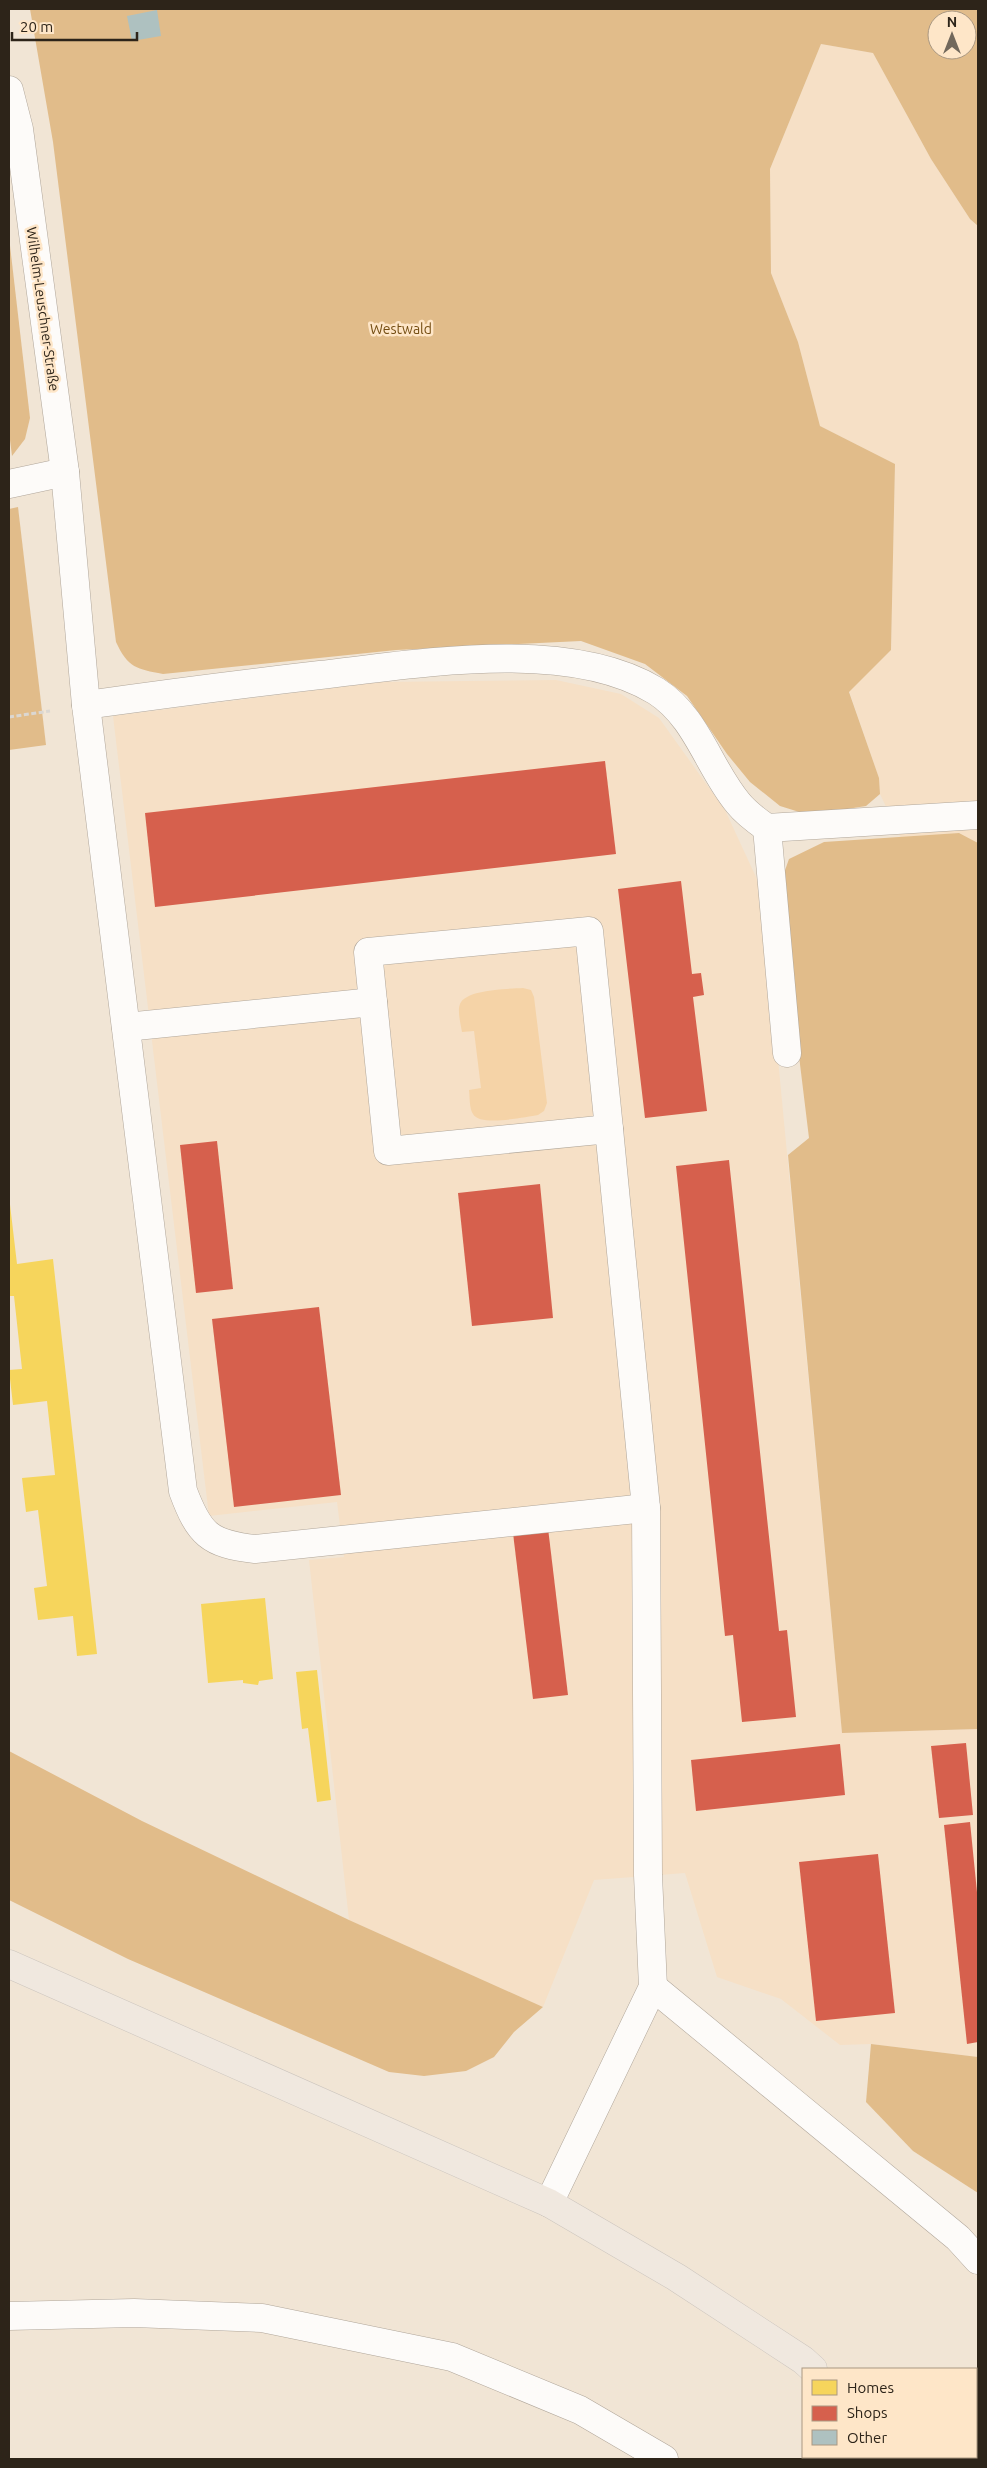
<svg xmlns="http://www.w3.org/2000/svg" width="987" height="2468" viewBox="0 0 987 2468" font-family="Ubuntu,sans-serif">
<rect width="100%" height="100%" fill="#f1e5d5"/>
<!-- built -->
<g fill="#f6e0c6">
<polygon points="821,44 873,53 931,159 970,219 978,226 978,843 959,833 901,838 880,794 879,778 849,691 891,650 895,464 820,426 798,342 771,273 770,169"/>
<polygon points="556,680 621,694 659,718 725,810 762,890 842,1733 978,1729 978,2057 871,2044 840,2045 781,1999 717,1977 685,1873 594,1880 543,2007 349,1920 309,1560 344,1557 337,1502 209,1516 113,716 381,682"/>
</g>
<!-- green -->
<path fill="#f5d3a7" d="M523,988l8,2 3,7 13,106 -3,8 -6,4c-14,2 -58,12 -65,-1 -4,-6 -3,-17 -4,-24l12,-2 -7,-57 -12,1c-1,-7 -5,-21 -2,-28 6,-15 49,-15 63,-16z"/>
<!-- forest -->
<g fill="#e1bc8a" fill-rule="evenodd">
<path d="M30,9h948v217l-8,-7 -39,-60 -58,-106 -52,-9 -51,125 1,104 27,69 22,84 75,38 -4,186 -42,42 30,86 1,16 -14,12 -57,9 -29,-9 -30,-24 -23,-28 -40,-58 -42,-32 -64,-23 -185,9 -233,24c-26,-5 -35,-6 -47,-32l-63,-500zM937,20h30v30h-30z"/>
<polygon points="9,237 30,418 25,439 12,456 9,432"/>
<polygon points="18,507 46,745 9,750 9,509"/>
<polygon points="959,833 978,843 978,1729 842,1733 788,1155 809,1138 789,974 783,876 789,859 824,842"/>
<polygon points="9,1751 142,1821 349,1920 543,2007 514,2032 494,2057 466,2071 424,2076 389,2072 128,1959 9,1900"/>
<polygon points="871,2044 978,2057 978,2193 913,2151 866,2102"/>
</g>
<!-- homes -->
<g fill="#f6d55c">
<polygon points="9,1196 17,1264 53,1259 97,1654 77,1656 73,1616 38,1620 34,1588 47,1586 38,1510 26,1512 22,1478 55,1475 47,1401 13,1405 9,1370 22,1369 14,1296 9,1296"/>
<polygon points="265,1598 273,1679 259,1681 258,1685 243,1683 243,1680 208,1683 201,1604"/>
<polygon points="317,1670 331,1800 317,1802 308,1728 302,1729 296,1672"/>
</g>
<!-- shops -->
<g fill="#d6604d">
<polygon points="605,761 616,854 155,907 145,813"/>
<polygon points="681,881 692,974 701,973 704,995 693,997 707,1111 645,1118 618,889"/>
<polygon points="217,1141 233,1289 196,1293 180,1145"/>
<polygon points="729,1160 779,1631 787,1630 796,1717 742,1722 733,1635 725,1636 676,1166"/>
<polygon points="540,1184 553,1318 472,1326 458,1193"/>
<polygon points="319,1307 341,1495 234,1507 212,1319"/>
<polygon points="548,1528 568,1695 533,1699 513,1533"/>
<polygon points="966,1743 973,1815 939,1818 931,1746"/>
<polygon points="840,1744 845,1795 696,1811 691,1760"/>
<polygon points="970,1822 978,1902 978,2042 967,2044 944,1825"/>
<polygon points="878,1854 895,2013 816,2021 799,1862"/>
</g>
<!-- building -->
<polygon fill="#aec1c0" points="157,10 161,36 132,41 127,16"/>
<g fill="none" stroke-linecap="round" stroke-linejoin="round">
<!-- minor casing -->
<g stroke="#b0a69a" stroke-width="29">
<g id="minor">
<path d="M9,90l10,39 46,343 21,233 97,786c16,43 26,53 72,58l391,-41"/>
<polyline points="9,484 65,472"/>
<path d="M86,705c78,-11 155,-21 234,-30 97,-11 248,-38 336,16 41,26 52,76 82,112 8,10 19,18 29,25l211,-13"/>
<polyline points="767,828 787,1053"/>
<polyline points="373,1002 368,952 589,931 609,1129"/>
<polyline points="126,1027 373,1002 388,1151 609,1129 646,1508 648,1875 653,1987 549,2203"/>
<polyline points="653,1987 958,2238 978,2260"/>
<polyline points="9,2316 134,2313 262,2318 452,2357 580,2410 664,2459"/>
</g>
</g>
<!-- highway casing -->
<g stroke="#ccc5be" stroke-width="29">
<g id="highway">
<polyline points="9,1964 549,2203 676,2277 803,2360 813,2369"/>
<polyline points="907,2457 910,2459"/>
</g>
</g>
<!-- path -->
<polyline stroke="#dbd7d2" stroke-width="3" stroke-dasharray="5 2.5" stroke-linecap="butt" points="9,717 50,711"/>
<!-- minor -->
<use href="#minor" stroke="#fdfbf9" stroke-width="28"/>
<!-- highway -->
<use href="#highway" stroke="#f0e8df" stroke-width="28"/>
</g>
<g text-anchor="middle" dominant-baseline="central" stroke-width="5" stroke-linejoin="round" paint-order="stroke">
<!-- street labels -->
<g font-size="14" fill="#2d2419" stroke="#fee6c8">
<text transform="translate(43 309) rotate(82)">Wilhelm-Leuschner-Straße</text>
</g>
<!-- park labels -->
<g font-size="14" fill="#744d12" stroke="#fee6c8">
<text x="401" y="329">Westwald</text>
</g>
</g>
<!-- border -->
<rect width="987" height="2468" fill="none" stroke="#2d2419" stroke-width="20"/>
<!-- legend -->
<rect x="802" y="2368" width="175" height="90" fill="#fee6c8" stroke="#aa9882"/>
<rect x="812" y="2380" width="25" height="15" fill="#f6d55c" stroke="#aa9882"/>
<text x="847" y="2393" font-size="15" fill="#2d2419">Homes</text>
<rect x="812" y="2406" width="25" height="15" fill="#d6604d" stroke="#aa9882"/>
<text x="847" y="2418" font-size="15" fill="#2d2419">Shops</text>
<rect x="812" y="2430" width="25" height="15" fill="#aec1c0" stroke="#aa9882"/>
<text x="847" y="2443" font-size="15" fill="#2d2419">Other</text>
<!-- north arrow -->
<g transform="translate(952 35)"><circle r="24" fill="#fee6c8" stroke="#aa9882"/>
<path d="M0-4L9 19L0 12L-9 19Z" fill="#72685b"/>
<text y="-8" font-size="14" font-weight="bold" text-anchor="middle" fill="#2d2419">N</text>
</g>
<!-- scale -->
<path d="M12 32v8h125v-8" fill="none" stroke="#2d2419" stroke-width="2.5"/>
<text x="20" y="32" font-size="15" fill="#2d2419" stroke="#fee6c8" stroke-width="4" paint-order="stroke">20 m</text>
</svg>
